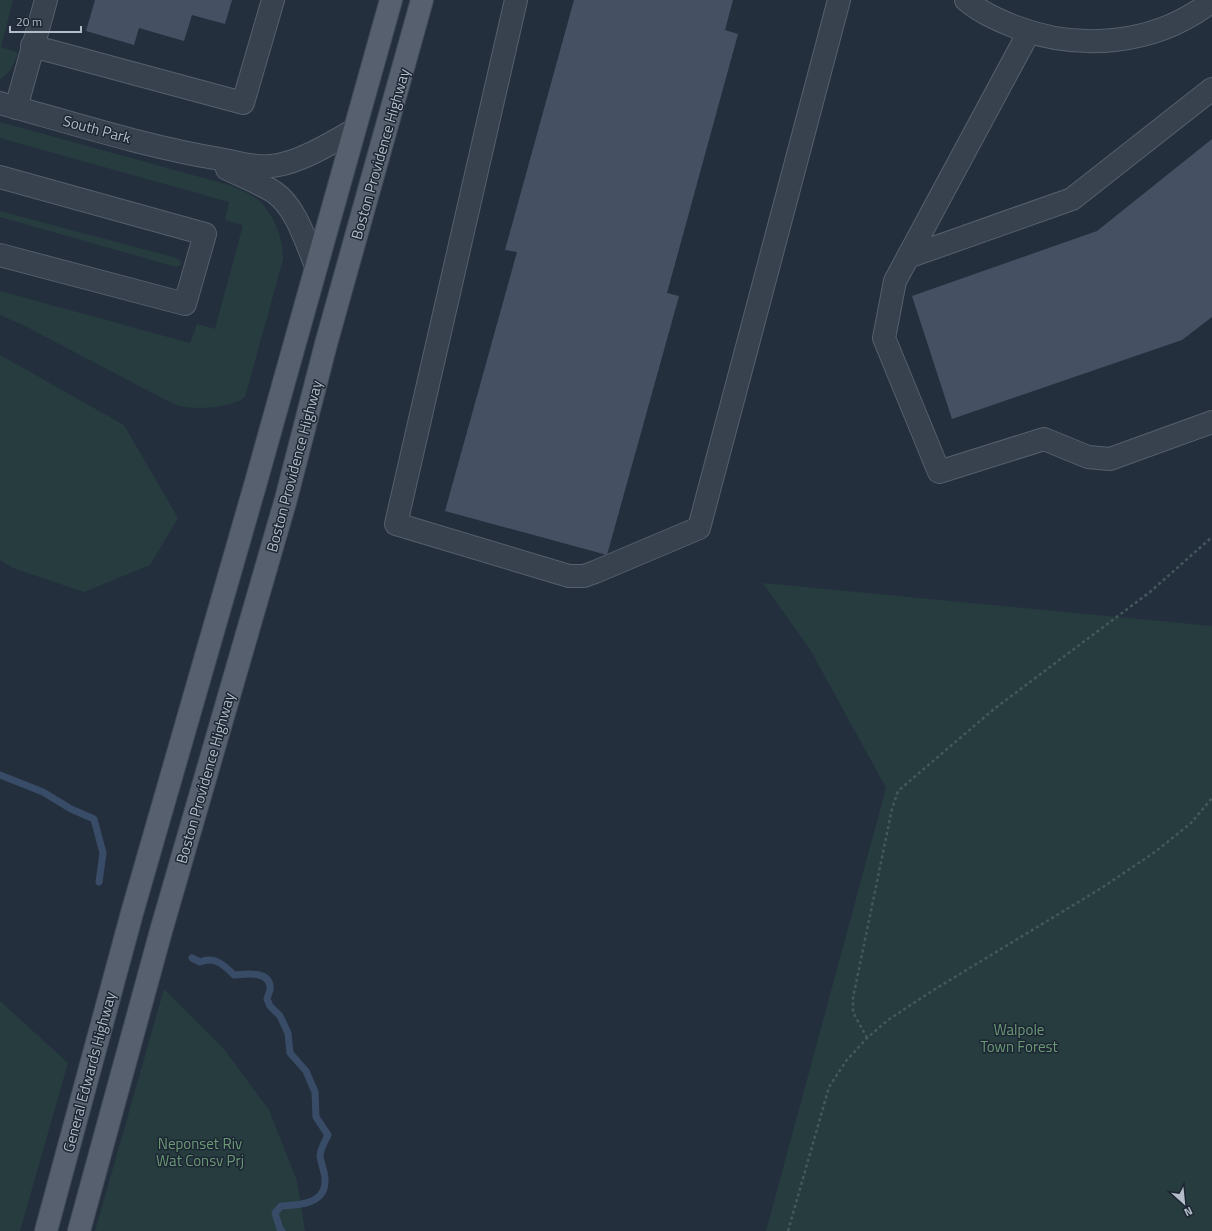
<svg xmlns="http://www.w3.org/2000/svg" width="1212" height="1231" viewBox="0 0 1212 1231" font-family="'Titillium Web',sans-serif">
<rect width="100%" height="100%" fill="#242f3e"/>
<!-- green -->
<g fill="#263c3f">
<polygon points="0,0 13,0 1,47 16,52 18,54 10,71 0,80"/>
<path d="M0,122l229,63c9,4 20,8 28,14 16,13 27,40 26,61l-38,137c-13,11 -49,13 -65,9 -6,-2 -12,-5 -18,-8l-139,-73 -23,-10v-24l190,52 7,-19 18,5 28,-104 -18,-5 4,-18 -229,-64z"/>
<polygon points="0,211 173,257 180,260 181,265 176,267 0,217"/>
<polygon points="0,355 124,425 178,518 150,565 84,592 13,568 0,560"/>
<polygon points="763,583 1212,626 1212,1231 766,1231 886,788 811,651"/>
<polygon points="164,989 224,1049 269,1110 297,1181 305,1231 95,1231"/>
<polygon points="0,1001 68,1063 20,1231 0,1231"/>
</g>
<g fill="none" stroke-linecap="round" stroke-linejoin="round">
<!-- stream -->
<g stroke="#394c67" stroke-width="7">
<polyline points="0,775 43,792 71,809 94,819 103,853 99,882"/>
<path d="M192,958l8,4c15,-6 24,3 34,13 12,-1 38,-5 36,15 -1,3 -2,6 -3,9l3,7 10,10 8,17 2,20 16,18 9,21 1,25 12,18c-3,6 -8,15 -8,21 1,8 5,16 5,24 1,24 -26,25 -44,26l-6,7 5,16 2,2"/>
</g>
</g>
<!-- building -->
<g fill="#455162">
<polygon points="95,0 232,0 225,24 192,15 184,41 139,28 134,45 86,31"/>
<polygon points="574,0 733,0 725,30 738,34 667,293 679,296 607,555 445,511 517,252 505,250"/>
<polygon points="1212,139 1212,317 1182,340 952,419 912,296 1097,231"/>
</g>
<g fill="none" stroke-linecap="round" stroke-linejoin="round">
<!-- minor casing -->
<g stroke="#565f6c" stroke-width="24">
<g id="minor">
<polyline points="516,0 396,524 569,576 584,576 595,572 699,528 839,0"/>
<path d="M966,0c14,12 30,19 47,26 66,26 143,19 199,-25"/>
<polyline points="1029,32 895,281 884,338 939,472 1044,439 1088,457 1110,459 1212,422"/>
<polyline points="32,46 243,103 273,0"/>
<path d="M0,103c72,20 147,44 220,56 17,3 34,9 51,7 26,-2 61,-23 83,-36"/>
<polyline points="16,108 46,0"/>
<path d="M227,169c15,7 33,14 47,23 22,15 32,50 42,74"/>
<polyline points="0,177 205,234 185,304 0,255"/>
<polyline points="908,257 1072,199 1212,89"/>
</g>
</g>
<!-- major casing -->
<g stroke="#414a57" stroke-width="24">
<g id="major">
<polyline points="46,1231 132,913 256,482 391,0"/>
<polyline points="79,1231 161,931 286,499 326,344 422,0"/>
</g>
</g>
<!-- path -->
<g stroke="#44595c" stroke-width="2.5" stroke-dasharray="3 3" stroke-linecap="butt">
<polyline points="867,1038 853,1012 853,998 892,809 898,791 994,709 1150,592 1212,537"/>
<polyline points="788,1231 829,1087 846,1061 867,1038 888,1020 932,991 1103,887 1155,852 1191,823 1212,798"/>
</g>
<!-- minor -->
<use href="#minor" stroke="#38414e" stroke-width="22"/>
<!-- major -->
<use href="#major" stroke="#56606e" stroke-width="22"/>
</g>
<g text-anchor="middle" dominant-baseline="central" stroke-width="3" stroke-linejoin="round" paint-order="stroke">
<!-- street labels -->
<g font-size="15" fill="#b4bcc9" stroke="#1d2633">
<text transform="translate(97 129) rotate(15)">South Park</text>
<text transform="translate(380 154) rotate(-74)">Boston Providence Highway</text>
<text transform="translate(294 466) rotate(-75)">Boston Providence Highway</text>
<text transform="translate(205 778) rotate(-74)">Boston Providence Highway</text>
<text transform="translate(89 1072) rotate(-75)">General Edwards Highway</text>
</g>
<!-- park labels -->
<g font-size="15" fill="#6b9a76" stroke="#1d2633">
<text x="1019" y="1029">Walpole<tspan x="1019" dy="17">Town Forest</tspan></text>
<text x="200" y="1143">Neponset Riv<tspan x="200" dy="17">Wat Consv Prj</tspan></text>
</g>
</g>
<!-- north arrow -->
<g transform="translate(1184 1203) rotate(153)" stroke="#1d2633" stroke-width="3" paint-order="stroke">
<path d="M0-3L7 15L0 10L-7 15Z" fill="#b4bcc9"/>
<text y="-6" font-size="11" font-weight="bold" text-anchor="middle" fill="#b4bcc9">N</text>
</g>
<!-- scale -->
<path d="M10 26v6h71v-6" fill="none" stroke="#b4bcc9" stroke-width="2"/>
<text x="16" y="26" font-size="12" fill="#b4bcc9" stroke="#1d2633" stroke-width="3" paint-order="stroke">20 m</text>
</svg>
